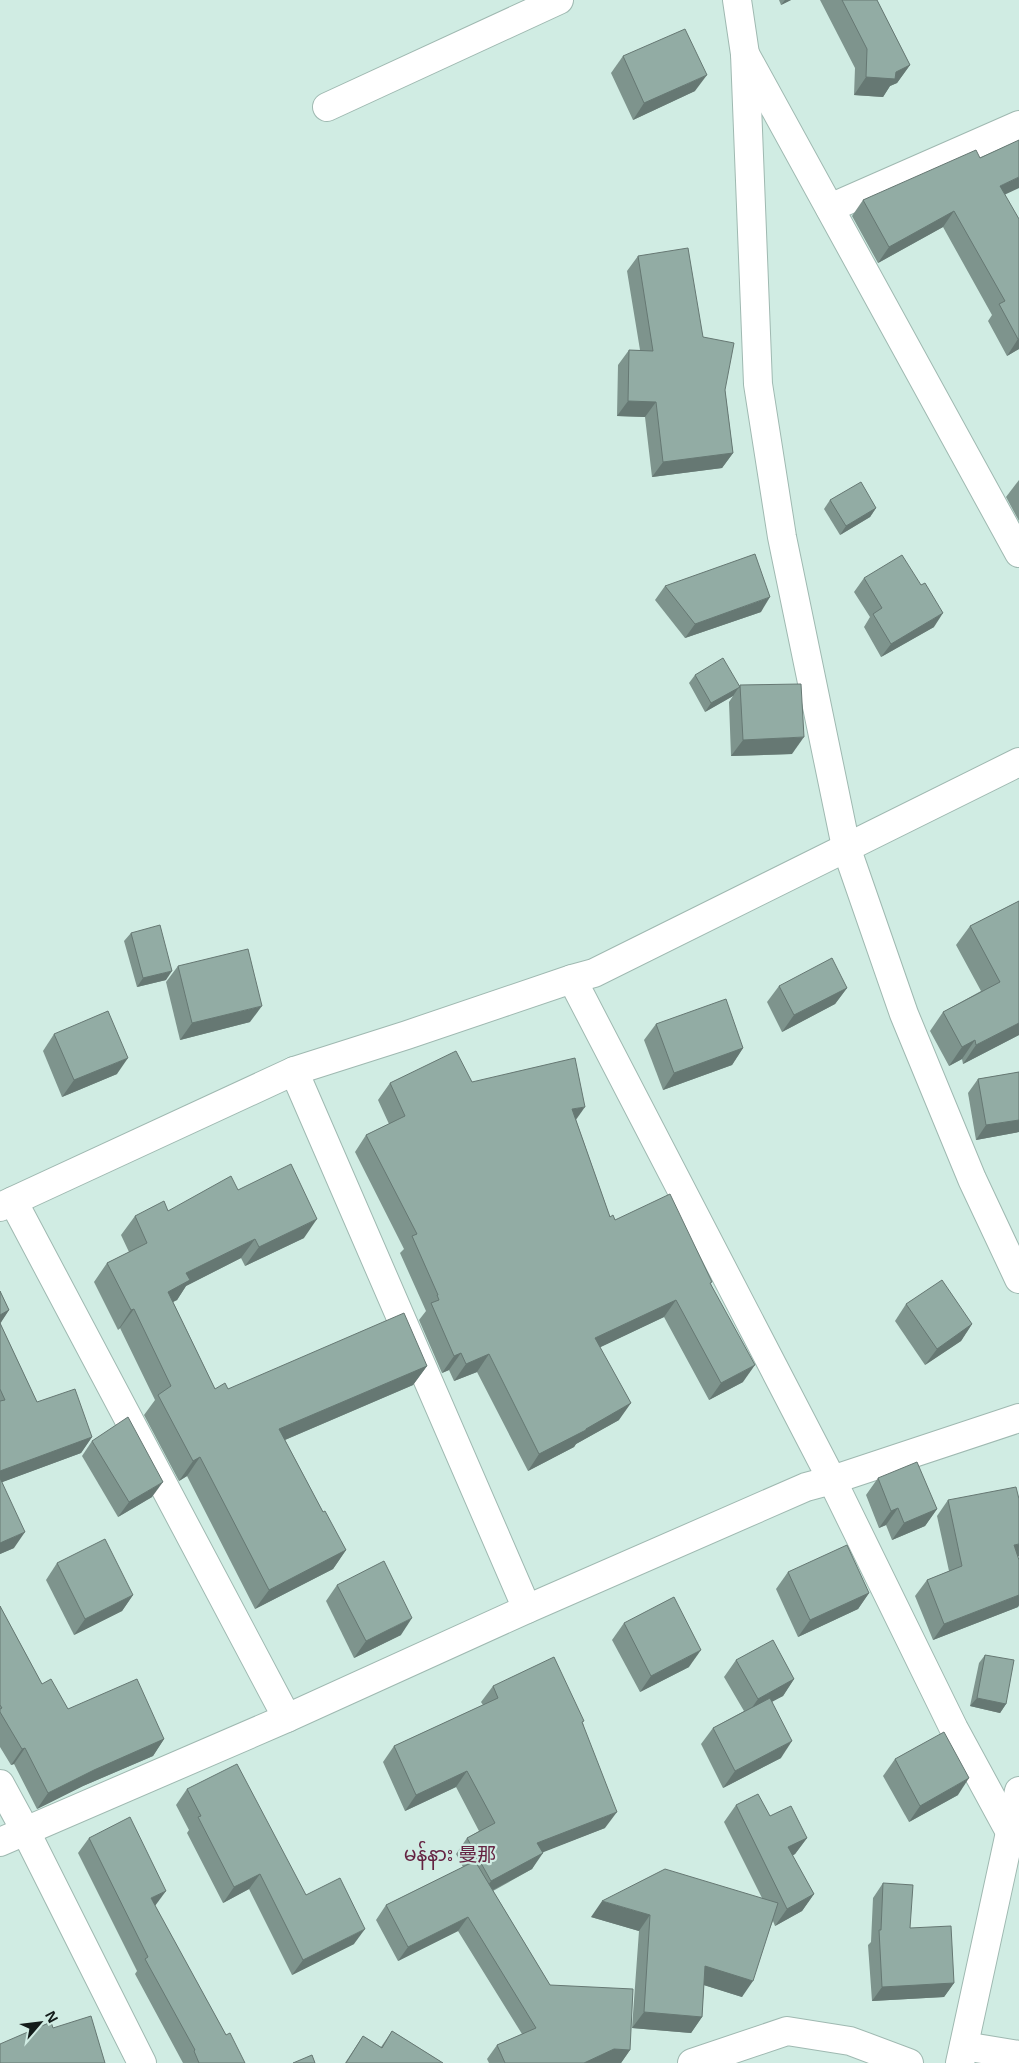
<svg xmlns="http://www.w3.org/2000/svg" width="1019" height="2063" viewBox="0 0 1019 2063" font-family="'Open Sans','Noto Sans SC','Noto Sans Myanmar',sans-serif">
<rect width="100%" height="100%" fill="#d0ece3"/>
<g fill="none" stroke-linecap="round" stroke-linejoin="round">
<!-- street casing -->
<g stroke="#9fb9b1" stroke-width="30">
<g id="street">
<polyline points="745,54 1019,553"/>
<polyline points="327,107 559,0"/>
<polyline points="830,208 1019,125"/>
<polyline points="572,979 832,1480 954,1729 1010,1832 1019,1833"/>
<polyline points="294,1071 527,1609"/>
<polyline points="13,1201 287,1718"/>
<polyline points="0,1784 25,1830 142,2063"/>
<polyline points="0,1842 287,1718 527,1609 806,1487 832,1480 1019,1418"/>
<polyline points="964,2046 1019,2055"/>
<polyline points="692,2063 787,2031 850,2041 909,2063"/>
</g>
</g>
<!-- secondary casing -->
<g stroke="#9fb9b1" stroke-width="30">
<g id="secondary">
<polyline points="737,0 745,54 758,384 782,537 846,847 904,1014 972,1179 1019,1279"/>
<polyline points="0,1207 294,1071 407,1035 572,979 594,973 1019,762"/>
<polyline points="960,2063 1019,1791"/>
</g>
</g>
<!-- street -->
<use href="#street" stroke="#fff" stroke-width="28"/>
<!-- secondary -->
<use href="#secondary" stroke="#fff" stroke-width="28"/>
</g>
<!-- wall -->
<g fill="#7e948d">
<polygon points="779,0 791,0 781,5"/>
<polygon points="820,0 877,0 910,65 897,83 890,86 883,97 854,95 855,68"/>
<polygon points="623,56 695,91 633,120 611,73"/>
<polygon points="980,158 1005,194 1019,349 1007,356 988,321 992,315 943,227 878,263 852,216 863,200"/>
<polygon points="638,256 703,337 725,390 733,453 722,468 652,477 645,417 617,416 618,365 629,350 640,350 627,271"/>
<polygon points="1019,480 1019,521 1006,497"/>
<polygon points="830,500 876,508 870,517 840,535 824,509"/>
<polygon points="864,578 934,627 881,657 864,627 870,617 854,592"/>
<polygon points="665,586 761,612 685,638 655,600"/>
<polygon points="695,675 740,686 740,685 792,754 731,756 729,702 733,696 705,712 689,683"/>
<polygon points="1019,901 1019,1035 963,1064 962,1059 949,1066 930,1031 943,1012 981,991 956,945 970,926"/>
<polygon points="131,933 166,980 137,987 124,941"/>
<polygon points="178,966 250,1022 180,1040 166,982"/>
<polygon points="779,986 847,988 835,1004 782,1032 767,1002"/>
<polygon points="656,1024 743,1048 732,1065 663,1090 644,1040"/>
<polygon points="54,1034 117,1074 62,1097 43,1051"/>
<polygon points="1019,1072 1019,1132 976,1140 968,1093 978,1079"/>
<polygon points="472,1082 576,1120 610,1217 615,1220 711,1284 743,1382 709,1400 664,1317 600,1347 619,1420 576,1444 574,1447 528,1471 477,1372 454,1381 449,1370 442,1373 419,1320 426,1311 400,1253 404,1249 355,1152 366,1135 389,1124 378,1100 390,1083"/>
<polygon points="238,1190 304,1238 245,1266 241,1258 186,1286 177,1300 173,1302 215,1389 228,1389 427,1366 413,1385 285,1440 323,1512 346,1550 333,1569 255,1609 187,1476 179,1481 144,1415 155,1400 120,1328 118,1330 94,1282 107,1263 129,1252 121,1235 135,1216 168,1211"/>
<polygon points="0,1291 9,1310 0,1323 37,1402 92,1437 81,1453 2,1482 14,1548 0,1554"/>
<polygon points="906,1304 972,1324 961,1341 925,1365 895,1321"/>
<polygon points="92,1441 152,1497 118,1517 82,1456"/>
<polygon points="878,1478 937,1509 925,1526 892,1540 886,1525 879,1528 866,1495"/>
<polygon points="948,1500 1018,1557 1019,1560 1019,1605 1018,1607 933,1640 915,1596 927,1580 949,1571 937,1516"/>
<polygon points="57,1563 133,1595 122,1611 74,1635 46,1580"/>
<polygon points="788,1572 869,1593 858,1609 798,1637 776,1589"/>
<polygon points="337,1585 401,1635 354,1658 326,1601"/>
<polygon points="0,1606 42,1684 68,1709 164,1739 153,1756 83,1786 37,1809 14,1764 11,1765 0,1747"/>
<polygon points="624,1623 689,1667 640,1692 612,1640"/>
<polygon points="985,1655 1006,1704 1000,1713 970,1706 979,1663"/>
<polygon points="736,1660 794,1679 783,1696 772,1701 781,1758 723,1788 701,1744 713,1728 744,1711 724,1677"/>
<polygon points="493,1686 583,1723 605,1828 542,1852 532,1869 493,1891 550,1985 630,2050 621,2063 489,2063 487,2059 497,2045 522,2034 458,1931 398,1961 376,1920 386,1905 463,1867 456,1854 467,1838 479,1831 456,1787 405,1811 383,1762 394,1746 483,1705 481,1702"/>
<polygon points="895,1759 958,1795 909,1822 883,1776"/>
<polygon points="187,1789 306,1895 354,1944 292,1975 249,1889 223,1903 187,1833 189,1830 176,1805"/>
<polygon points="736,1805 770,1816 807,1838 795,1854 792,1856 814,1894 802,1911 775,1926 773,1921 742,1997 704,1985 702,2017 691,2033 632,2028 639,1931 591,1917 762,1898 724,1822"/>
<polygon points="89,1838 155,1906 226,2035 245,2063 183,2063 135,1974 137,1971 78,1853"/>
<polygon points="883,1883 910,1928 954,1983 944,1997 872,2001 868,1945 871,1942 873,1898"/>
<polygon points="392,2031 443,2063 345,2063 363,2036 381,2047"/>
</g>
<!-- shaded-wall -->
<g fill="#667873">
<polygon points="785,0 791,0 781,5"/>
<polygon points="910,65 897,83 890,86 883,97 854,95 866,77 896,72"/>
<polygon points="707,75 695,91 633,120 644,103"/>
<polygon points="1019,177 1019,188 989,202 1000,186"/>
<polygon points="954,211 943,227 878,263 889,247"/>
<polygon points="1018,339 1019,339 1019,349 1007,356"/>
<polygon points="628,401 656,402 645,417 617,416"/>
<polygon points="733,453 722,468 652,477 663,462"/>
<polygon points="876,508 870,517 840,535 846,526"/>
<polygon points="770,597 761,612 685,638 695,624"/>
<polygon points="943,613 934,627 881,657 891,644"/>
<polygon points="739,687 733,696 705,712 711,703"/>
<polygon points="804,737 792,754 731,756 743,740"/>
<polygon points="172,971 166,980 137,987 143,978"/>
<polygon points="847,988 835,1004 782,1032 794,1015"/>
<polygon points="262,1006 250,1022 180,1040 192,1023"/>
<polygon points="1019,1023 1019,1035 963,1064 976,1045"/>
<polygon points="975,1040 962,1059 949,1066 962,1047"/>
<polygon points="743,1048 732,1065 663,1090 674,1073"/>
<polygon points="128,1058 117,1074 62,1097 74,1080"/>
<polygon points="585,1107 573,1124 572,1109"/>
<polygon points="1019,1120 1019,1132 976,1140 986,1125"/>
<polygon points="317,1219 304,1238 245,1266 259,1247"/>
<polygon points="255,1239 241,1258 186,1286 177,1300 154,1311 168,1292 186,1273"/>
<polygon points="676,1300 664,1317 584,1355 595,1338"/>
<polygon points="134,1309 120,1328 118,1330 131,1310"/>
<polygon points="9,1310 0,1324 0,1315"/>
<polygon points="972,1324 961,1341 925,1365 937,1349"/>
<polygon points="461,1353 449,1370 442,1373 454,1356"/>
<polygon points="489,1354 477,1372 454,1381 466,1364"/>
<polygon points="755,1365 743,1382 709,1400 721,1383"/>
<polygon points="427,1366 413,1385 266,1448 279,1429"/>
<polygon points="631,1403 619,1420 576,1444 574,1447 528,1471 539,1454"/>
<polygon points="92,1437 81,1453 0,1483 0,1471"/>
<polygon points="200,1457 187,1476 179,1481 193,1461"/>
<polygon points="163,1482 152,1497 118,1517 129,1502"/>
<polygon points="898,1508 886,1525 879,1528 891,1511"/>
<polygon points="937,1509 925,1526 892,1540 904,1523"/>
<polygon points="25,1532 14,1548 0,1554 0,1543"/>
<polygon points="1019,1544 1019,1556 1017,1558 1014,1545"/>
<polygon points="346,1550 333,1569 255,1609 269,1590"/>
<polygon points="869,1593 858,1609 798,1637 810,1620"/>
<polygon points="133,1595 122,1611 74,1635 85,1619"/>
<polygon points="1019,1595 1019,1605 1018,1607 933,1640 944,1624"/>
<polygon points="412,1618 401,1635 354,1658 366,1641"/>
<polygon points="701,1650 689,1667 640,1692 651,1676"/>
<polygon points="794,1679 783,1696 746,1716 758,1699"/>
<polygon points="977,1698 1006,1704 1000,1713 970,1706"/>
<polygon points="164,1739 153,1756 83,1786 37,1809 48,1793 94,1770"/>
<polygon points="792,1741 781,1758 723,1788 735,1771"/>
<polygon points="25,1748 14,1764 11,1765 22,1749"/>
<polygon points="467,1771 456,1787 405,1811 416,1795"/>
<polygon points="969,1778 958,1795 909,1822 920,1806"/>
<polygon points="617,1812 605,1828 526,1859 537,1843"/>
<polygon points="807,1838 795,1854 776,1864 788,1847"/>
<polygon points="543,1853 532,1869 480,1897 491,1881"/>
<polygon points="260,1874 249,1889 223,1903 234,1887"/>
<polygon points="166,1891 155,1906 151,1898"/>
<polygon points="814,1894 802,1911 775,1926 787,1909"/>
<polygon points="602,1901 650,1915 639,1931 591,1917"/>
<polygon points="468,1917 458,1931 398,1961 408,1947"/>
<polygon points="365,1929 354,1944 292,1975 303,1960"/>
<polygon points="705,1966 753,1981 742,1997 694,1982"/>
<polygon points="954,1983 944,1997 872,2001 882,1987"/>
<polygon points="644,2012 702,2017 691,2033 632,2028"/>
<polygon points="614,2049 630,2050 621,2063 584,2063"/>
</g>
<!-- building -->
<g fill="#92aca4" stroke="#667873">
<polygon points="842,0 877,0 910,65 896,72 895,79 866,77 867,49"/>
<polygon points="685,29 707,75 644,103 623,56"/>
<polygon points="1019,140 1019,177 1000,186 1019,219 1019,339 1018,339 999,304 1005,301 954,211 889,247 863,200 976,150 980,158"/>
<polygon points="688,248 703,337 734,343 725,390 733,453 663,462 656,402 628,401 629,350 653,351 638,256"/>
<polygon points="861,482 876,508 846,526 830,500"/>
<polygon points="755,554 770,597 695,624 665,586"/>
<polygon points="902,555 921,585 925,583 943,613 891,644 873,614 882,608 864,578"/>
<polygon points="723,658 740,687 711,703 695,675"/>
<polygon points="801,684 804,737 743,740 740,685"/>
<polygon points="1019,901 1019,1023 976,1045 975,1040 962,1047 943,1012 1000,982 970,926"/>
<polygon points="160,925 172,971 143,978 131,933"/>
<polygon points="248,949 262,1006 192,1023 178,966"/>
<polygon points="832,958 847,988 794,1015 779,986"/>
<polygon points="726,999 743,1048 674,1073 656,1024"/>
<polygon points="108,1011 128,1058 74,1080 54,1034"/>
<polygon points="456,1051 472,1082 575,1058 585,1107 572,1109 610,1217 613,1215 615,1220 670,1194 712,1282 710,1283 755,1365 721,1383 676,1300 595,1338 631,1403 586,1429 586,1430 539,1454 489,1354 466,1364 461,1353 454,1356 431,1303 439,1300 437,1295 438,1295 412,1236 417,1234 366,1135 405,1116 390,1083"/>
<polygon points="1019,1072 1019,1120 986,1125 978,1079"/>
<polygon points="291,1164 317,1219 259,1247 255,1239 186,1273 190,1280 168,1292 215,1389 225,1383 228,1389 404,1313 427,1366 279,1429 323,1512 325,1511 346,1550 269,1590 200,1457 193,1461 158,1395 171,1386 134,1309 131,1310 107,1263 147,1243 135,1216 164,1201 168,1211 231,1176 238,1190"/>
<polygon points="942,1280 972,1324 937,1349 906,1304"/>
<polygon points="0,1291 9,1310 0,1315"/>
<polygon points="0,1323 37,1402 75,1389 92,1437 0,1471 0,1401 5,1400 0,1389"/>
<polygon points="128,1417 163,1482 129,1502 92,1441"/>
<polygon points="917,1462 937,1509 904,1523 898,1508 891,1511 878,1478"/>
<polygon points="0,1478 25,1532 0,1543"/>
<polygon points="1016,1487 1019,1499 1019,1544 1014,1545 1019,1560 1019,1595 944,1624 927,1580 962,1566 948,1500"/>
<polygon points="105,1539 133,1595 85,1619 57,1563"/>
<polygon points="847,1545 869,1593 810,1620 788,1572"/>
<polygon points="384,1561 412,1618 366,1641 337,1585"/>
<polygon points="674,1597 701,1650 651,1676 624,1623"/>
<polygon points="0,1606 42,1684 51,1679 68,1709 137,1679 164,1739 94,1770 48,1793 25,1748 22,1749 0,1712 0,1709 2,1708 0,1705"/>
<polygon points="773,1640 794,1679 758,1699 736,1660"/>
<polygon points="985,1655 1014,1660 1006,1704 977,1698"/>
<polygon points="554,1657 584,1721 582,1722 617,1812 537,1843 543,1853 491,1881 467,1838 495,1823 467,1771 416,1795 394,1746 498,1698 493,1686"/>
<polygon points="770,1698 792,1741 735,1771 713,1728"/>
<polygon points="944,1732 969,1778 920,1806 895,1759"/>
<polygon points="237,1764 306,1895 340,1878 365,1929 303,1960 260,1874 234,1887 198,1817 201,1816 187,1789"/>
<polygon points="758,1794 770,1816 791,1806 807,1838 788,1847 814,1894 787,1909 736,1805"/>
<polygon points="130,1817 166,1891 151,1898 226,2035 230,2033 245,2063 199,2063 194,2051 195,2050 145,1959 148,1957 89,1838"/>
<polygon points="475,1861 550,1985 633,1989 630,2050 614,2049 584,2063 505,2063 497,2045 536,2028 468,1917 408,1947 386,1905"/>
<polygon points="665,1869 778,1903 753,1981 705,1966 702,2017 644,2012 650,1915 602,1901"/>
<polygon points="883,1883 913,1885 910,1928 951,1926 954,1983 882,1987 879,1930 881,1930"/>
<polygon points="91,2016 105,2063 0,2063 0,2044 51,2022 53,2028"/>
<polygon points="392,2031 443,2063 346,2063 363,2036 382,2048"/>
<polygon points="312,2055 315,2063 293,2063"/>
</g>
<g text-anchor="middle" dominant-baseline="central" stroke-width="4.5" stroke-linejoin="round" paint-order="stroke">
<!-- quarter labels -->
<g font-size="19" fill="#652342" stroke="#d0ece3">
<text x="450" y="1854">မန်နား 曼那</text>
</g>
</g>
<!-- north arrow -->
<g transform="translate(40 2023) rotate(62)" stroke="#d0ece3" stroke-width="4" paint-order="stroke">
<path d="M0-4L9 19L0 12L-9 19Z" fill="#131c1a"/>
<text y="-8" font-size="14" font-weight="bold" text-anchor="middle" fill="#131c1a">N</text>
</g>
</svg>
